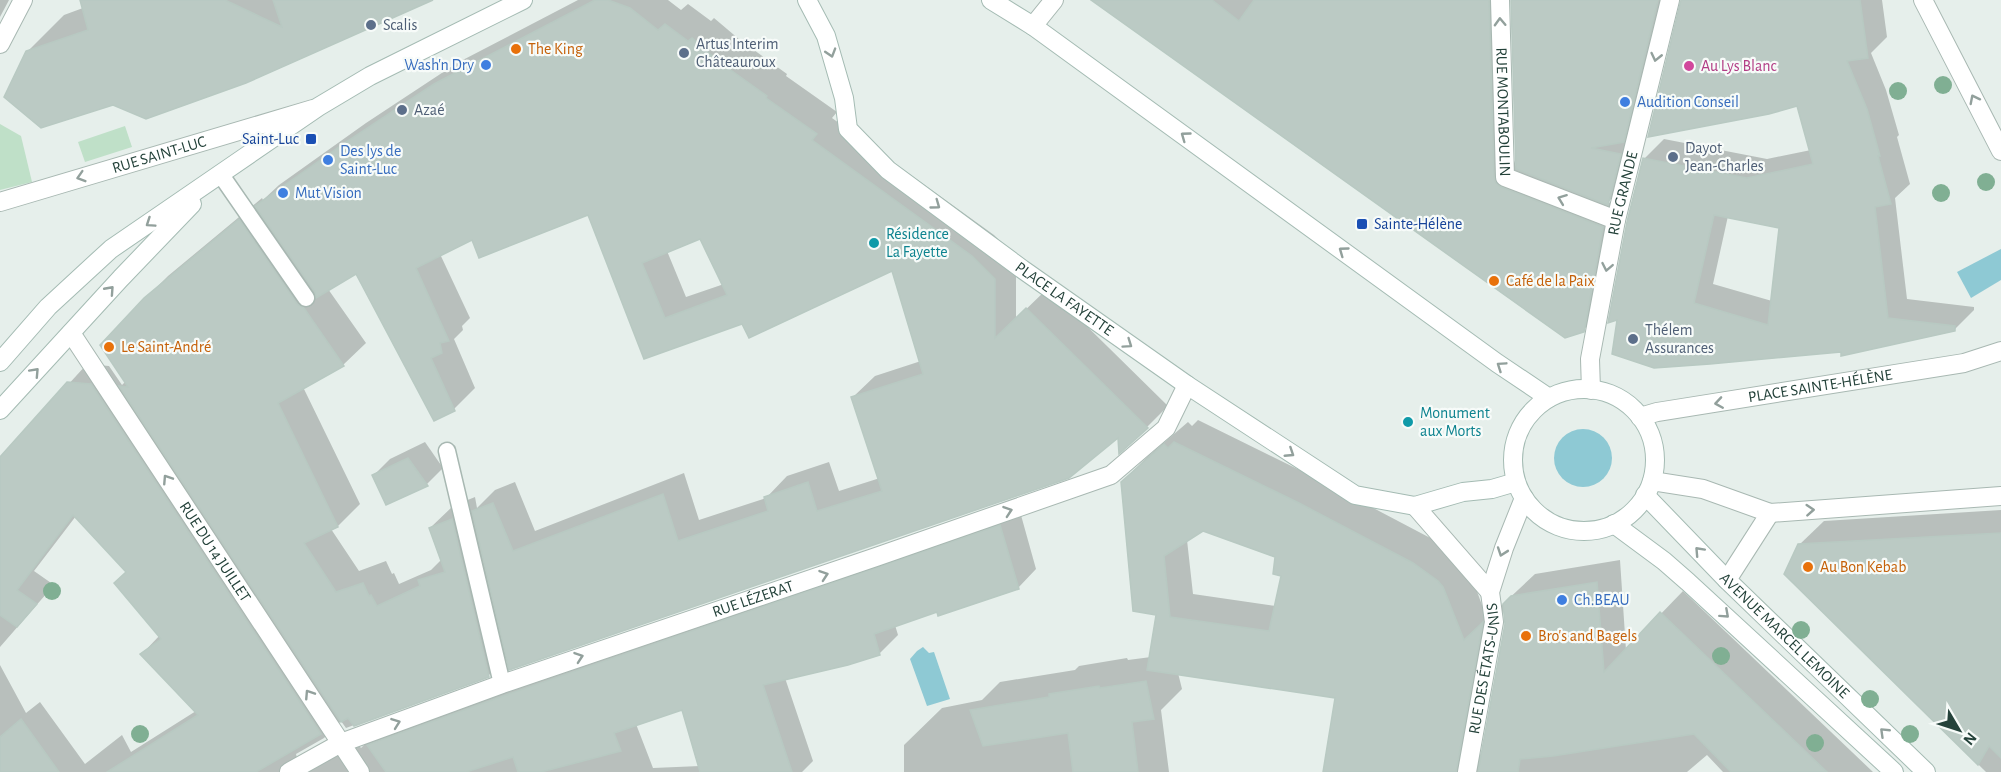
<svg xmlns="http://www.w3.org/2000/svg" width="2001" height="772" viewBox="0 0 2001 772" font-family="'Alegreya Sans',sans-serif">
<rect width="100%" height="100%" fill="#e6efeb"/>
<!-- green -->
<g fill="#bfe0c8">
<polygon points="0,124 21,136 32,182 0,190"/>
<polygon points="125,126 132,147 85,162 78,142"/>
</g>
<!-- water -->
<g fill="#8ec9d4">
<polygon points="2001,249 2001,280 1971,298 1957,272"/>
<circle cx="1583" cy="458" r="29"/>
<polygon points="923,647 929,653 934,652 950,699 927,706 910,659 917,651"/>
</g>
<!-- shadow -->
<g fill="#0003" fill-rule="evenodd">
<polygon points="0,0 9,0 0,17"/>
<polygon points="81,0 432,0 246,82 27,52 64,15 83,8"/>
<path d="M578,0h90l13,10 7,-6 23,17 3,-3 26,22 47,34 -1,2 51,36 -5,6 162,117 22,22v62l32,-31 120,118 -21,21 -28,8 -611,221 -19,19 -143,53 -5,-7 -17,17 -28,16 1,4 59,-17 5,7 17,-17 641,-223 17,61 -18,19 -80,22 -43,15 3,10 -18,18 -33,10 -62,15 28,83 -11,11h-802v-107l26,48 14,-11 45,62 37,-29 9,17 65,-41 -54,-57 18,-19 -32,-64 -52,-55 -42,55 20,14 -54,62v-188l87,-95 22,2 13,19 4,-4 19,-82 23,-23 94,-78 1,2 16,-15 87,-62 91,-60zM589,213l56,144 247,-89 29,93 -46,15 -22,21 27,81 -41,13 -10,-29 -42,14 -21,22 -67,22 -15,-47 -149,58 -20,-49 -20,8 -18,18 -2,-11 -22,9 -23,22 12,31 -11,11 -32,14 -5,-11 -2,1 -6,-13 -27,10 -28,-42 7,-3 22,-22 -57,-117 40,-22 23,-22 -38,-54 28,-17 98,137 21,-21 -21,-49 9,-9 -1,-4 8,-8 -30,-64 33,-16zM701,237l23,47 -38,13 -19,-46zM683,708l17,58 -47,2 -17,-44z"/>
<polygon points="1100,0 1508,0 1513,157 1517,170 1513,0 1672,0 1627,184 1608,202 1622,208 1603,311 1583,330"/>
<path d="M1682,0h200l5,37 -16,16 15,37 13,45 -2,2 13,47 -15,14 12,101 67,8v3l-19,19 -113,22 -132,12 -66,-204 20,-20 103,20 44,-9 -13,-46zM1728,216l53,10 -9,75 -59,-17z"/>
<path d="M1198,420l124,61 114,60 34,31 17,47 48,-45 85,-14 6,90 57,-59 190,181h-150l-16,-17 -20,17h-362l12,-76 -159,-23 4,16 -21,21 8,62h-265v-27l38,-37 40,-8 18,-18 75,-12 4,-4 48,-8 1,2 23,-3 7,-43 -36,-132 23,-23 43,-37 4,4zM1203,529l74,27 5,19 -6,31 -83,-12 -6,-54zM1504,605l3,19 -25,135 -4,-13z"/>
<polygon points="425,442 443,468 427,484 386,503 374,475 390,459"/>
<polygon points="2001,510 2001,772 1986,772 1786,574 1799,545 1824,521"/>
</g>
<!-- building -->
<g fill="#bbcac4" stroke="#b8c9c2" stroke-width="1.5" fill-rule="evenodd">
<polygon points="80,0 225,0 282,27 273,0 433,0 246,83 146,119 113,105 41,128 4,97 26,51 88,30"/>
<path d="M595,0h13l22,8 28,22 7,-6 23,17 4,-3 26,23 49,35 -1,2 51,36 -5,6 160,116 23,23v59l31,-30 122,120 -29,26 -1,-16 -49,40 -560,192 -37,-159 21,-8 20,48 150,-57 15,47 90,-30 -4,-14 44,-15 9,29 65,-20 -31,-94 72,-23 -31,-103 -143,67 -7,-14 -98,35 -56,-144 -109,43 -7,-18 -56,28 33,73 -9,2 2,10 -11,5 24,53 -21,10 -78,-147 -40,24 -1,-6 -60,-86 88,-62 91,-60zM700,239l27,56 -62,23 -23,-55z"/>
<polygon points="1091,0 1212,0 1239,21 1254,0 1489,0 1494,177 1496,183 1501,187 1603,227 1584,332 1565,338"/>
<polygon points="1511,0 1658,0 1624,142 1591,148 1621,154 1608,205 1516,169"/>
<path d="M1681,0h179l8,58 -21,3 20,48 13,47h-2l13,48 -16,3 13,111 67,8v5l-114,25v-4l-131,12 -56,4 -42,-14 5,-34 -9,3 19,-101 16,-64 104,20 66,-14 -16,-58 -28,8 -121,23zM1714,215l65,13 -11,97 -74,-22z"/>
<polygon points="239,219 297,304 304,308 344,366 278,403 338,527 304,543 336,592 363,583 369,596 371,595 377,606 420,586 418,580 445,572 429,528 452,519 489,677 354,726 348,718 341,722 119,386 128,387 100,345 144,298"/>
<polygon points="67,382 91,384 321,734 256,772 107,772 198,715 140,654 161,639 114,583 126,572 73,515 17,590 37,604 17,627 0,615 0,457"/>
<path d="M1174,442l125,61 114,60 25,18 5,6 21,53 19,-18 -27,150h-133l12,-74 -188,-28 9,-55 -23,-4 -12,-129 43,-38 4,4zM1203,531l72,26 -2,17 8,2 -12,55 -99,-14 -6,-61z"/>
<polygon points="408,458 428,486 386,505 372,475"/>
<polygon points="1000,525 1019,589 938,616 937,612 874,634 880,655 848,665 763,685 792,772 700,772 682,710 614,733 621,751 541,772 518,772 513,757 466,772 386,772 367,745 506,695"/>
<polygon points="2001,533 2001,758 1989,746 1978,765 1784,574 1798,544"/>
<polygon points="1597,582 1604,672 1660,612 1827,772 1731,772 1694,734 1553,756 1520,759 1518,772 1478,772 1505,624 1503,604 1511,596"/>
<polygon points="1146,681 1154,719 1132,722 1138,772 1073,772 1068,733 983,746 970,710 1049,697 1049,694 1099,686 1100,688"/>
<polygon points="21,719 59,772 0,772 0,737"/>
</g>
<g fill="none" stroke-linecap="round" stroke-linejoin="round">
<!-- lane casing -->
<g stroke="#a8b8b2" stroke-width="19">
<g id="lane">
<polyline points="221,175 306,298"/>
<polyline points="447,451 502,684"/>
</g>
</g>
<!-- street casing -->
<g stroke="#a8b8b2" stroke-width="20">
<g id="street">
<path id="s1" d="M1500,0l5,177 111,43"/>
<polyline points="1923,0 2001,151"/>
<polyline points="1033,26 1054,0"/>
<polyline points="0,44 23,0"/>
<path id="s2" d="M0,202l313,-93"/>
<path id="s3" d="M71,333l289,439"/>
<path id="s4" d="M1591,390l-1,-31 26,-139 54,-220"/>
<path id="s5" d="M1640,417l17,-5 307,-49 37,-12"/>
<polyline points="1652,481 1703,489 1770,513 2001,496"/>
<polyline points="1415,506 1490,592"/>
<polyline points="1727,580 1770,513"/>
<path id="s6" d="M289,772l52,-29 161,-59 374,-127 235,-82 55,-47 21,-43"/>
<path id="s7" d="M1467,772l27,-150 -4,-30 14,-44 20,-50"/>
</g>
</g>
<!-- secondary casing -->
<g stroke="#a4bbb3" stroke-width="20">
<g id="secondary">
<path id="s8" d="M807,0l19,36 18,62 4,31 40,41 134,99 165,116 168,110 60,11 48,-14 29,-3 24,-7"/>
<polyline points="991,0 1033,26 1497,363 1549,398"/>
<polyline points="0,362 48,307 111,249 318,107 370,76 523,0"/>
<circle cx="1584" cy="460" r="71"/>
<polyline points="0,410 121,278 192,204"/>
<path id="s9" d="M1645,495l82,85 199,192"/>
<polyline points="1614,524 1664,561 1688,582 1894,772"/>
</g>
</g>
<!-- lane -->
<use href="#lane" stroke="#fff" stroke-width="16"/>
<!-- street -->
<use href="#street" stroke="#fff" stroke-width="18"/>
<!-- secondary -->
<use href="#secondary" stroke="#fff" stroke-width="18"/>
</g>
<!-- trees -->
<g fill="#80af93">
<circle cx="1943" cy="85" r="9"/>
<circle cx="1898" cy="91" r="9"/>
<circle cx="1986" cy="182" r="9"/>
<circle cx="1941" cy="193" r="9"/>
<circle cx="52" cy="591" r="9"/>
<circle cx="1801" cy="630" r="9"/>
<circle cx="1721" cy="656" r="9"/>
<circle cx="1870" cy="699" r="9"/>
<circle cx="140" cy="734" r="9"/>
<circle cx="1910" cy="734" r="9"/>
<circle cx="1815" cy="743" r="9"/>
</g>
<!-- one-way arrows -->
<defs><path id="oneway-chevron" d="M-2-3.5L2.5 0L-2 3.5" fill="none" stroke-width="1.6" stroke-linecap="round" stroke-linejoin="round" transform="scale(1.5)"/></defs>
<g stroke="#92a09c">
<use href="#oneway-chevron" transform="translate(1500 22) rotate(-92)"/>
<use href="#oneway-chevron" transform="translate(831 53) rotate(73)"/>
<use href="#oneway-chevron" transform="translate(1656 57) rotate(103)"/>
<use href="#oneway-chevron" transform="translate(1974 99) rotate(-117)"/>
<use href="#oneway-chevron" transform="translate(1185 136) rotate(-144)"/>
<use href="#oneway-chevron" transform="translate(81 177) rotate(163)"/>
<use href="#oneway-chevron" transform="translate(1562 199) rotate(-159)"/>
<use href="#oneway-chevron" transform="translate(936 205) rotate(36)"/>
<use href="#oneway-chevron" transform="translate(150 223) rotate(146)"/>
<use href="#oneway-chevron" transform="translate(1343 251) rotate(-144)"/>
<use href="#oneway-chevron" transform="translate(1607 267) rotate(101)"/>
<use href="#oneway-chevron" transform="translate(110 290) rotate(-48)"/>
<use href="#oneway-chevron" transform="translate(1128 344) rotate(35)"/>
<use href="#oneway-chevron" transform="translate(1501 366) rotate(-146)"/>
<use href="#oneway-chevron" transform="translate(35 372) rotate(-47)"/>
<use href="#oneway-chevron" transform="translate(1719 403) rotate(171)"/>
<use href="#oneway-chevron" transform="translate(1290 453) rotate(33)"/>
<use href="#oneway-chevron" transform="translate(167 479) rotate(-123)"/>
<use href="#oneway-chevron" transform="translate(1810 510) rotate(-4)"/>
<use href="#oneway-chevron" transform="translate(1008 511) rotate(-19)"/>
<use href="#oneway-chevron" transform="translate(1699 551) rotate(-133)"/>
<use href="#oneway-chevron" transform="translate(1502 552) rotate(109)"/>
<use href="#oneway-chevron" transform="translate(824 575) rotate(-19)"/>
<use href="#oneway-chevron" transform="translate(1725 614) rotate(42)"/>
<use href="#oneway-chevron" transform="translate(579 657) rotate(-19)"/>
<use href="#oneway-chevron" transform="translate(309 694) rotate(-123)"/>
<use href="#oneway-chevron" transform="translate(396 723) rotate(-20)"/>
<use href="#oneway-chevron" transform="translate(1884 732) rotate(-136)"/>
</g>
<!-- markers -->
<g fill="#5c6f8a" stroke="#f7fbf9" stroke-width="2">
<circle cx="371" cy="25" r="6"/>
<circle cx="684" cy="53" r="6"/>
<circle cx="402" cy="110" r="6"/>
<circle cx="1673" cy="157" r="6"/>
<circle cx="1633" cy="339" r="6"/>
</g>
<g fill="#e8710a" stroke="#f7fbf9" stroke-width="2">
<circle cx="516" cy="49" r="6"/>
<circle cx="1494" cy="281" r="6"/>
<circle cx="109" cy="347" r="6"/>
<circle cx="1808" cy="567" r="6"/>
<circle cx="1526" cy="636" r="6"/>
</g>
<g fill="#3f7fe0" stroke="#f7fbf9" stroke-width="2">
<circle cx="486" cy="65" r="6"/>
<circle cx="1625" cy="102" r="6"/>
<circle cx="328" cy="160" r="6"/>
<circle cx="283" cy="193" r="6"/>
<circle cx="1562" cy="600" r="6"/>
</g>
<circle fill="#d1479c" stroke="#f7fbf9" stroke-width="2" cx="1689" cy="66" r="6"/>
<g fill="#1a4fb4" stroke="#f7fbf9" stroke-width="2">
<rect x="305" y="133" width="12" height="12" rx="3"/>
<rect x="1356" y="218" width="12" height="12" rx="3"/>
</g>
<g fill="#0f9aa8" stroke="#f7fbf9" stroke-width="2">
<circle cx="874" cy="243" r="6"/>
<circle cx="1408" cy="422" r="6"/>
</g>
<g text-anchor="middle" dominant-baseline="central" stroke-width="4.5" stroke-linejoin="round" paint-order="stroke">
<!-- service labels -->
<g font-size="16" fill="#4e5e75" stroke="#f7fbf9" text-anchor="start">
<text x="383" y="25">Scalis</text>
<text x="696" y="44">Artus Interim<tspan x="696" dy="18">Châteauroux</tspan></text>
<text x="414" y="110">Azaé</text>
<text x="1685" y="148">Dayot<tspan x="1685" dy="18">Jean-Charles</tspan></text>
<text x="1645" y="330">Thélem<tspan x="1645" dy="18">Assurances</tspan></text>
</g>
<!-- food labels -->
<g font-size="16" fill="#c56008" stroke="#f7fbf9" text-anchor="start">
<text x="528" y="49">The King</text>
<text x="1506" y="281">Café de la Paix</text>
<text x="121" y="347">Le Saint-André</text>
<text x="1820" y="567">Au Bon Kebab</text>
<text x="1538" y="636">Bro's and Bagels</text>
</g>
<!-- shop labels -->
<g font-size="16" fill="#366cbe" stroke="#f7fbf9" text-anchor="start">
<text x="474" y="65" text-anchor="end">Wash'n Dry</text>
<text x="1637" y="102">Audition Conseil</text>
<text x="340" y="151">Des lys de<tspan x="340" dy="18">Saint-Luc</tspan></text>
<text x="295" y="193">Mut Vision</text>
<text x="1574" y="600">Ch.BEAU</text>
</g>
<!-- hotel labels -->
<g font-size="16" fill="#b23c85" stroke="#f7fbf9" text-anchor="start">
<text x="1701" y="66">Au Lys Blanc</text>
</g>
<!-- street labels -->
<g font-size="16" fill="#24423a" stroke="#f7fbf9">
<text stroke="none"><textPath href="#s1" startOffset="112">RUE MONTABOULIN</textPath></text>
<text stroke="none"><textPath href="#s2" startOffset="166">RUE SAINT-LUC</textPath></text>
<text stroke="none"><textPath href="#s4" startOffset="200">RUE GRANDE</textPath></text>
<text stroke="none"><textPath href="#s8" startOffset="412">PLACE LA FAYETTE</textPath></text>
<text stroke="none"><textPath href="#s5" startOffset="183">PLACE SAINTE-HÉLÈNE</textPath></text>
<text stroke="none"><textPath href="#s3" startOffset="262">RUE DU 14 JUILLET</textPath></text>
<text stroke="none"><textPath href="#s6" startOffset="496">RUE LÉZERAT</textPath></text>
<text stroke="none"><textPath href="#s9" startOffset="198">AVENUE MARCEL LEMOINE</textPath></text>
<text stroke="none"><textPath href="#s7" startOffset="105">RUE DES ÉTATS-UNIS</textPath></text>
</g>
<!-- transit labels -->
<g font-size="16" fill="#164399" stroke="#f7fbf9" text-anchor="end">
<text x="299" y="139">Saint-Luc</text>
<text x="1374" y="224" text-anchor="start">Sainte-Hélène</text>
</g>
<!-- culture labels -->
<g font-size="16" fill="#0d838f" stroke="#f7fbf9" text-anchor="start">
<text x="886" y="234">Résidence<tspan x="886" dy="18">La Fayette</tspan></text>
<text x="1420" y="413">Monument<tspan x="1420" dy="18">aux Morts</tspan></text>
</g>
</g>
<!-- north arrow -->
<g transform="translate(1959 730) rotate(129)" stroke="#f7fbf9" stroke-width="4.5" paint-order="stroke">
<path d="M0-4.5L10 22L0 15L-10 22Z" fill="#24423a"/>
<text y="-9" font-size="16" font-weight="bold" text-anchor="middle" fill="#24423a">N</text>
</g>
</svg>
